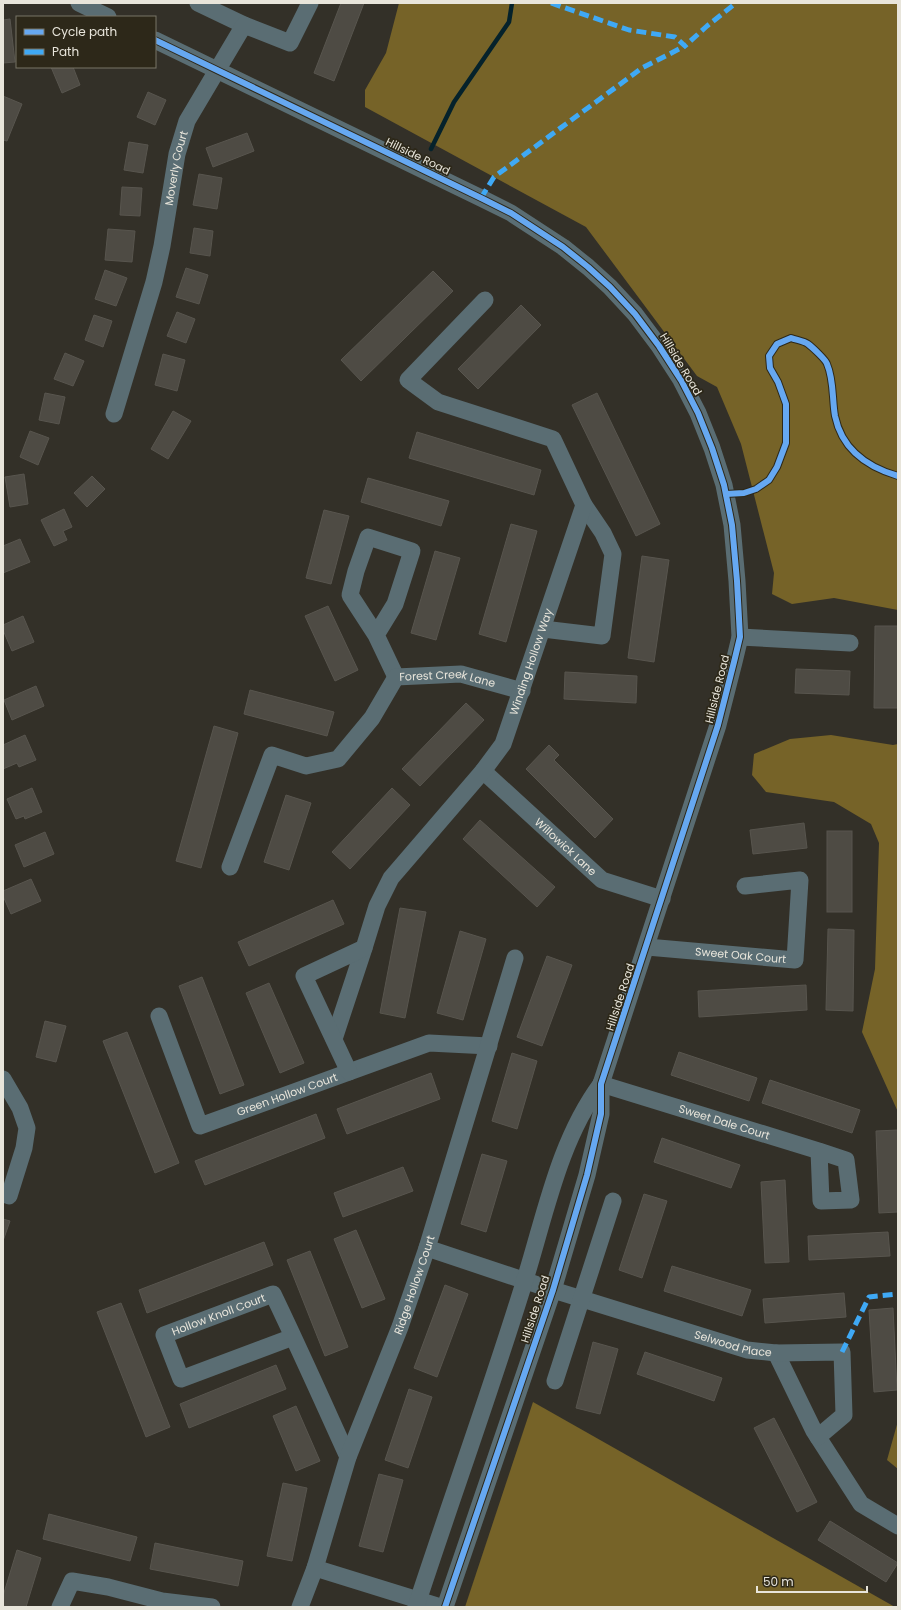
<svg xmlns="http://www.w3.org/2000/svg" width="901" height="1610" viewBox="0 0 901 1610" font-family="Poppins,sans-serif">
<rect width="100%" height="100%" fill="#333028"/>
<!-- forest -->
<g fill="#766328">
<polygon points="399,3 898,3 898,610 834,598 792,604 772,594 774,573 741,444 717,387 697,376 586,227 365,107 365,90 386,53"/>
<polygon points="831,735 893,745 898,744 898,1112 862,1032 875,969 879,843 871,824 834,802 766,792 752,775 754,754 790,739"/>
<polygon points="533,1402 895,1607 465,1607"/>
<polygon points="898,1421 898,1469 887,1460"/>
</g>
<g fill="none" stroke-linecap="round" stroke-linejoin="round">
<!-- stream -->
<polyline stroke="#05222b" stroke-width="4.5" points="431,149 454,102 509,22 512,3"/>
</g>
<!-- building -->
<g fill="#4e4b44" stroke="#58554e">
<polygon points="341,3 364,3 334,81 314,73"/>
<polygon points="10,19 15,62 3,63 3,20"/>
<polygon points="51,67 73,67 80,85 62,93"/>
<polygon points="148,92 166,100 155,125 137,117"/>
<polygon points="3,96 22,104 7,141 3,140"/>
<polygon points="247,133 254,151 213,167 206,148"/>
<polygon points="129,142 148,145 143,173 124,170"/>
<polygon points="199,174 222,178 217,209 193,205"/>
<polygon points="122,187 142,188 140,216 120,215"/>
<polygon points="194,228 213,231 210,256 190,253"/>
<polygon points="108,229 135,231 132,262 105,260"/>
<polygon points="186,268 208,275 199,304 176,297"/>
<polygon points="105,270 127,278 116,306 95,299"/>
<polygon points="433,271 453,291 361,381 341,360"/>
<polygon points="521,305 541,325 478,389 458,369"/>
<polygon points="177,312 195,319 186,343 167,336"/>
<polygon points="94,315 112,321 103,347 85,340"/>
<polygon points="65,353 84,361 73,386 54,379"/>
<polygon points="163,354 185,360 177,391 155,385"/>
<polygon points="45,393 65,397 59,424 39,420"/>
<polygon points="597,393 660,524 636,536 572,405"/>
<polygon points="173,411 191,421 168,459 151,449"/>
<polygon points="30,431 49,438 38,465 20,457"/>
<polygon points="417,432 541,470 534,495 409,458"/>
<polygon points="24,474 28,504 10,507 5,477"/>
<polygon points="92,476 105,489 87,507 74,493"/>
<polygon points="368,478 449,501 441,526 361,502"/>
<polygon points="64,509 72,527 63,531 67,540 54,546 41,520"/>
<polygon points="324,510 349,516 331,584 306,578"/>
<polygon points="511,524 537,531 506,642 479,634"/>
<polygon points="20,539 30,562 3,573 3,546"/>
<polygon points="435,551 460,558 436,640 411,633"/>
<polygon points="642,556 669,560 654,662 628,658"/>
<polygon points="328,606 358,670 335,681 305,616"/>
<polygon points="23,616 34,642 12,651 3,630 3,625"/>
<polygon points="875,626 898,626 898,708 874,708"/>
<polygon points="796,669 850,671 849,695 795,693"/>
<polygon points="565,672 637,676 636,703 564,699"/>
<polygon points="36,686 44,706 12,720 4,700"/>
<polygon points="250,690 334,712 327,736 244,714"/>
<polygon points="466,703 484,720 420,786 402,769"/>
<polygon points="214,726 238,733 201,868 176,861"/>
<polygon points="25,735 36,760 19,767 17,763 3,769 3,745"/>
<polygon points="549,745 559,755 554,760 613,819 595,838 526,769"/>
<polygon points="32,788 42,812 25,819 24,816 16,819 7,799"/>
<polygon points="392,788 410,805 350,869 332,852"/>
<polygon points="286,795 311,803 289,870 264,862"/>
<polygon points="480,820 555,887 537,907 463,839"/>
<polygon points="804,823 807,848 753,854 750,830"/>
<rect x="827" y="831" width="25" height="81"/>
<polygon points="45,832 54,854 24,867 15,845"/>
<polygon points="31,879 41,901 11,914 3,896 3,891"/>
<polygon points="333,900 344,924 249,966 238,942"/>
<polygon points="400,908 426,912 405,1018 380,1013"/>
<polygon points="828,929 854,930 853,1011 826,1010"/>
<polygon points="460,931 486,939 463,1020 437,1013"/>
<polygon points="547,956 572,965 542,1046 517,1037"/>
<polygon points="202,977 244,1085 220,1094 179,986"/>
<polygon points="269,983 304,1063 280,1073 246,993"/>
<polygon points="806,985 807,1010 699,1017 698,991"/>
<polygon points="45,1021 66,1026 56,1062 36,1057"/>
<polygon points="127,1032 179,1163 155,1173 103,1041"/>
<polygon points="679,1052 757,1078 749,1101 671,1075"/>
<polygon points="512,1053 537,1061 517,1129 492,1121"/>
<polygon points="431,1073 440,1099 347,1134 337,1109"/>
<polygon points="770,1080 860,1110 852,1133 762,1103"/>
<polygon points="316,1114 325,1138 205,1185 195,1161"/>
<polygon points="898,1130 898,1212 879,1213 876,1131"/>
<polygon points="662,1138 740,1165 731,1188 654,1162"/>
<polygon points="482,1154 507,1161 486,1232 461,1224"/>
<polygon points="403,1167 413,1191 343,1217 334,1193"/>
<polygon points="785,1180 789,1262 765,1263 761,1182"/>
<polygon points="644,1194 667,1201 642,1278 619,1270"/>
<polygon points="3,1219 10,1221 3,1241"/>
<polygon points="356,1230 385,1299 362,1308 334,1239"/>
<polygon points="888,1232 890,1256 809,1260 808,1236"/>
<polygon points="264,1242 273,1265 147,1313 139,1290"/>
<polygon points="310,1251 348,1347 325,1356 287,1260"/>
<polygon points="672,1266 751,1290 742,1316 664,1291"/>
<polygon points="445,1285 468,1294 437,1377 414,1368"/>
<polygon points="844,1293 846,1317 765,1323 763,1299"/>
<polygon points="121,1303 170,1427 146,1437 97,1312"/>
<polygon points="893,1308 897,1390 874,1392 869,1310"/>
<polygon points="593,1342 618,1349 600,1414 576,1408"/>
<polygon points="645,1352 722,1378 714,1401 637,1374"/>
<polygon points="276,1365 286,1389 189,1428 180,1404"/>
<polygon points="409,1389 432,1397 408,1468 385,1460"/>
<polygon points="296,1406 320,1461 296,1471 273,1416"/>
<polygon points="774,1418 817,1502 797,1512 754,1428"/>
<polygon points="379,1474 403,1480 383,1552 359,1546"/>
<polygon points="283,1483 307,1488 292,1561 267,1556"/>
<polygon points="49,1514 137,1537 130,1561 43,1539"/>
<polygon points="830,1521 898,1563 886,1582 818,1540"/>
<polygon points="155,1543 243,1561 238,1586 150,1569"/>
<polygon points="17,1550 41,1558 26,1607 3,1607 3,1596"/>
</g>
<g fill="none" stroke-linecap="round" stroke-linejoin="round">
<!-- minor -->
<g stroke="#5a6d73" stroke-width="17">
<polyline points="79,3 108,17"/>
<polyline points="198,3 244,25"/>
<polyline points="155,40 481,198 511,213 563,247 588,267 610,287 635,314 659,346 681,380 698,413 712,448 724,485 732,525 737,581 740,637 734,662 718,725 601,1084 601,1114 587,1175 553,1290 445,1607"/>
<path id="s1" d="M114,414l40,-132 8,-36 15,-92 10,-33 57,-96 46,18 20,-40"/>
<polyline points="543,629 602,636 613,554 603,533 584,505"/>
<polyline points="376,635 350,595 356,571 368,537 412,551 395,604 376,635 396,677"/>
<polyline points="740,637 850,643"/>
<path id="s2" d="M396,677l65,-3 61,17"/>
<path id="s3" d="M483,771l119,109 60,19"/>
<polyline points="230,867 272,755 306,766 338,759 372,718 396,677"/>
<path id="s4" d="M647,947l148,13 5,-80 -55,6"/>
<path id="s5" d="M159,1016l41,110 229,-83 60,3"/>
<polyline points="334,1039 364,948"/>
<path id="s6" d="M349,1072l-45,-96 60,-28 13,-42 14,-28 92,-107 20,-27 81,-239 -31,-66 -115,-37 -30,-22 77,-80"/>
<polyline points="3,1079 20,1108 27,1128 24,1148 9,1196"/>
<path id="s7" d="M601,1084l218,67 27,9 5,40 -30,1 -2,-50"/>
<path id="s8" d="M427,1248l126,42 194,60 29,3 38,78 47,73 37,22"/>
<path id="s9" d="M293,1337l-112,42 -17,-44 109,-41c26,54 50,108 75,163"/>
<polyline points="776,1353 842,1352 844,1415 818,1437"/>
<polyline points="555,1381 613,1201"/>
<polyline points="315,1568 441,1607"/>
<polyline points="60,1607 72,1581 108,1587 162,1601 212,1607"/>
<path id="s10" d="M300,1607l15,-39 33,-111 52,-130 27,-79 88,-290"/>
<path d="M416,1607c35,-107 74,-214 107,-321 22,-69 35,-144 78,-202"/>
</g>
<!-- quiet -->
<g stroke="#3fa9f5" stroke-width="5" stroke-dasharray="10 5" stroke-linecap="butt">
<polyline points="551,3 629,30 675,37 685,46 707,26 736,3"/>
<polyline points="481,198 494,177 642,68 685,46"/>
<polyline points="842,1352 869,1297 898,1294"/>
</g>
<!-- cycleway casing -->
<g stroke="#2d2819" stroke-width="8">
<g id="cycleway">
<polyline points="155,40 481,198 511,213 563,247 588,267 610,287 635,314 659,346 681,380 698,413 712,448 724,485 732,525 737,581 740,637 734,662 718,725 601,1084 601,1114 587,1175 553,1290 445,1607"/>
<path d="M726,494l18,-1 12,-4 13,-9 8,-13 9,-24v-39l-8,-22 -8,-14 -1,-12 8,-12 14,-6c5,2 13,3 17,6 4,3 18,16 19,20 7,16 5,35 8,52 7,34 32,51 63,60"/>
</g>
</g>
<!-- cycleway -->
<use href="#cycleway" stroke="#66a8f1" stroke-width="6"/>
</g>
<g text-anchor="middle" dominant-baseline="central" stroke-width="3.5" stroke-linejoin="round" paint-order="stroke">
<!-- street labels -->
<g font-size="11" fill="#e8e5db" stroke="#2d2819">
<text transform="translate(418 156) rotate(26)">Hillside Road</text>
<text stroke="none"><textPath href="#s1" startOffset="254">Moverly Court</textPath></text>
<text transform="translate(681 364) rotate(59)">Hillside Road</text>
<text stroke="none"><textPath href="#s6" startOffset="509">Winding Hollow Way</textPath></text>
<text stroke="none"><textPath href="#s2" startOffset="52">Forest Creek Lane</textPath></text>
<text transform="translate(717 689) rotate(-76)">Hillside Road</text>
<text stroke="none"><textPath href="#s3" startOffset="112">Willowick Lane</textPath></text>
<text stroke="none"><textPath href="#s4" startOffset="94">Sweet Oak Court</textPath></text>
<text transform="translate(620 997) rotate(-72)">Hillside Road</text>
<text stroke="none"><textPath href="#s5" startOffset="210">Green Hollow Court</textPath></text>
<text stroke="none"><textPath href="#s7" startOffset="129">Sweet Dale Court</textPath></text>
<text stroke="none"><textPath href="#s10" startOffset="342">Ridge Hollow Court</textPath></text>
<text transform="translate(535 1309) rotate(-72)">Hillside Road</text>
<text stroke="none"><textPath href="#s9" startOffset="225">Hollow Knoll Court</textPath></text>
<text stroke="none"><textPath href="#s8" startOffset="321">Selwood Place</textPath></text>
</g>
</g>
<!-- border -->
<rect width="901" height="1610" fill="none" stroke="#e8e5db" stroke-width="8"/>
<!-- legend -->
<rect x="16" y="16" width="140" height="52" fill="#2d2819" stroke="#787467"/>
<rect x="24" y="29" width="20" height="6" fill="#66a8f1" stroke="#787467"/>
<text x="52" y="36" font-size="12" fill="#e8e5db">Cycle path</text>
<rect x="24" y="49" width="20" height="6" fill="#3fa9f5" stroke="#787467"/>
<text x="52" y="56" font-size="12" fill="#e8e5db">Path</text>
<!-- scale -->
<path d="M757 1586v6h110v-6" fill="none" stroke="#e8e5db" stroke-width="2"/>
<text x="763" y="1586" font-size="12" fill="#e8e5db" stroke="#2d2819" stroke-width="3" paint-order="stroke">50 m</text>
</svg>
